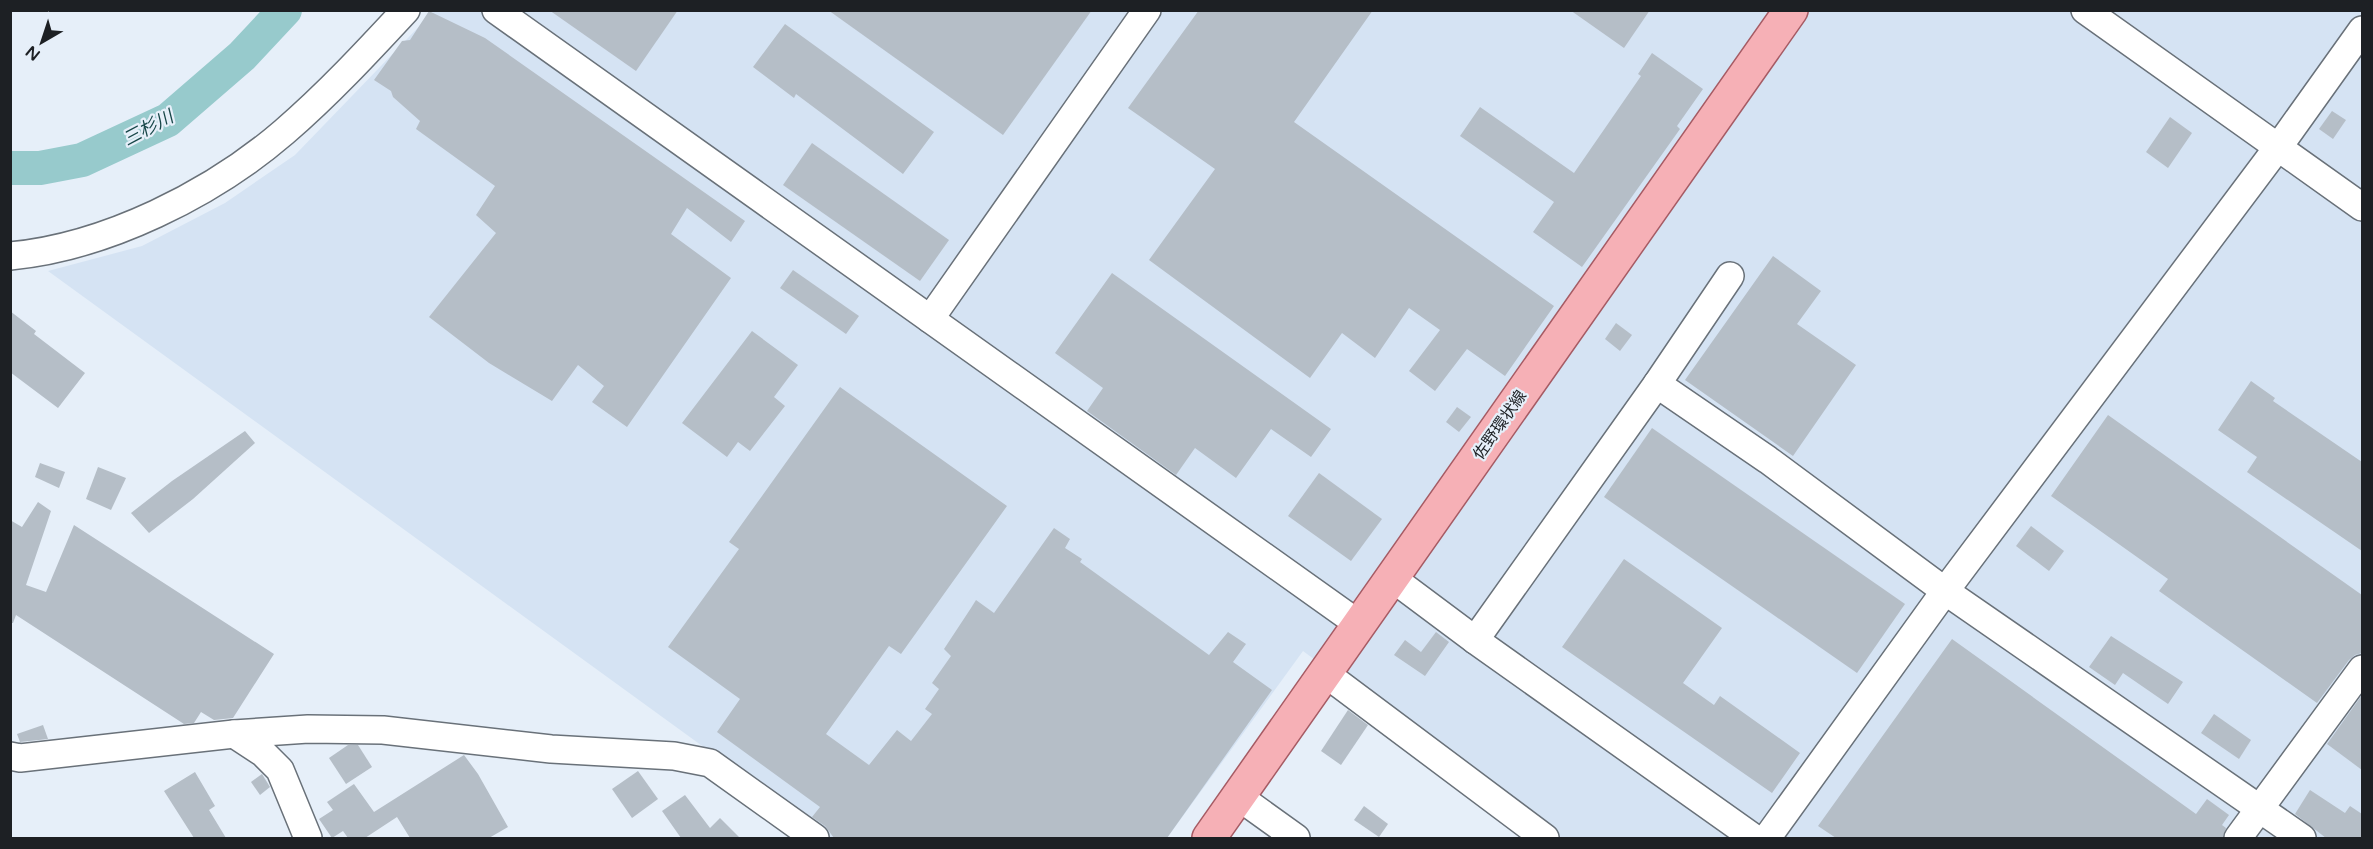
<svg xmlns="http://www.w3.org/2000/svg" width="2373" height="849" viewBox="0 0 2373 849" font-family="'Varela Round','Noto Sans JP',sans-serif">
<rect width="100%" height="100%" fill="#e6eff9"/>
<!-- built -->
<polygon fill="#d5e3f3" points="434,11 2362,11 2362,838 1556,838 1303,651 1167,838 829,838 48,271 142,246 225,203 295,155"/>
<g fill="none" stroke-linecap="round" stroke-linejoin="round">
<!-- river -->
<polyline stroke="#97cacc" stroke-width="34" points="10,168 40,168 82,160 168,120 242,56 285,10"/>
</g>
<!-- building -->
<g fill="#b5bec7">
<polygon points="549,10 678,10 636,71"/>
<polygon points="828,10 1092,10 1003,135"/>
<polygon points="1199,10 1373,10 1294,122 1554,306 1505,376 1467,349 1435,391 1409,371 1440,330 1409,308 1375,358 1342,333 1310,378 1149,260 1215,169 1128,108"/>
<polygon points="1570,10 1650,10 1624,48"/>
<polygon points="429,11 485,38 745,221 731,242 687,208 671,234 731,278 627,427 592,402 604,386 578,365 552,401 489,363 429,317 496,233 476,215 495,186 416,129 420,121 393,97 391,91 374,80 402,41 410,40"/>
<polygon points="785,24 934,132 903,174 796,94 794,98 753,67"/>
<polygon points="1652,53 1703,89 1677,126 1680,129 1582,267 1533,232 1554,202 1460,136 1480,107 1574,173 1641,76 1638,74"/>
<polygon points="2332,111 2346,120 2333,139 2319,129"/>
<polygon points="2170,117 2192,133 2168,168 2146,152"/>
<polygon points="812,143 949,240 920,281 783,185"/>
<polygon points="1773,256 1821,291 1797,324 1856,365 1793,456 1685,380"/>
<polygon points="793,270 859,316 846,334 780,288"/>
<polygon points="1112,273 1331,429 1311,457 1271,429 1236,478 1195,448 1176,475 1087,411 1103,388 1055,353"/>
<polygon points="10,311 36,331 34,334 85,373 58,408 10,372"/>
<polygon points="1616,323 1632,335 1620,351 1605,339"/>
<polygon points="752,331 798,365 774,397 785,406 750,451 738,442 727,457 682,423"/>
<polygon points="2251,381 2275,398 2273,401 2362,462 2362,551 2247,472 2257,457 2218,430"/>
<polygon points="840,387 1007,506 901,654 889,646 826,734 869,765 897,730 911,741 932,714 925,709 939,689 932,683 951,656 944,649 971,608 976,600 994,613 1054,528 1070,539 1065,548 1082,559 1080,562 1209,655 1228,632 1246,644 1233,662 1272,690 1167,838 834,838 825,826 812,817 820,807 717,732 740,699 668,647 739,549 729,542"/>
<polygon points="1457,407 1471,417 1459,432 1446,422"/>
<polygon points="2108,415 2362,595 2362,653 2355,655 2349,660 2317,703 2159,591 2168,579 2051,496"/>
<polygon points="1652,428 1905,604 1857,673 1604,497"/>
<polygon points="245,431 255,443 193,499 149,533 131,513 172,481"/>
<polygon points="40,463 65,472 59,488 35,477"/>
<polygon points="98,467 126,478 111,510 86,499"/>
<polygon points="1319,473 1382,519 1351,561 1288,516"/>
<polygon points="38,502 51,511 26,585 46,592 74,525 274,654 233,718 214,720 201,712 194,723 184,724 16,615 13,623 10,623 10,520 22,527"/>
<polygon points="2031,526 2064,551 2049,571 2016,546"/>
<polygon points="1624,559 1722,628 1683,683 1714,705 1720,696 1800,753 1772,793 1562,647"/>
<polygon points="1436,632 1449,642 1425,676 1394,655 1405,640 1421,652"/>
<polygon points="2111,636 2183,682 2168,704 2123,673 2115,685 2089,667"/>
<polygon points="1952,639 2196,814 2207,799 2229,815 2222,825 2226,828 2223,838 1836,838 1818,826"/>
<polygon points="2362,695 2362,770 2327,744"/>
<polygon points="1348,710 1368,725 1341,765 1321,751"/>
<polygon points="2214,714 2251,740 2239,759 2201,733"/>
<polygon points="43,725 48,739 20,742 17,734"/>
<polygon points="348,745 358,745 372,767 346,784 329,758"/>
<polygon points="464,755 478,774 508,827 489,838 410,838 397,817 365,838 348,838 343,831 332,838 319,819 333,810 327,802 354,784 374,812"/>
<polygon points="638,771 658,799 632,818 612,789"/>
<polygon points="195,772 215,806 209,810 226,838 194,838 164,791"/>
<polygon points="262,774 270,787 260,795 251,782"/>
<polygon points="2310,790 2345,813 2350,806 2362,814 2362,838 2326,838 2295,814"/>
<polygon points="685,795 710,828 720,818 740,838 681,838 662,811"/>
<polygon points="1364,806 1388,824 1379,837 1354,820"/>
</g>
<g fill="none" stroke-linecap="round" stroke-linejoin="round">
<!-- minor casing -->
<g stroke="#697179" stroke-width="30">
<g id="minor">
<polyline points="496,10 1360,625"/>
<polyline points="2085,10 2362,207"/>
<path d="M10,256c96,-9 202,-62 274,-124 44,-38 83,-80 122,-122"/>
<polyline points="930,319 1147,10"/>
<polyline points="1657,384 1768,460 1945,591 2302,838"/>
<polyline points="1392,578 1475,640 1754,838"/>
<polyline points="1475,640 1657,384 1730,276"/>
<polyline points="1326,674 1545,838"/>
<polyline points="234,734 263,753 280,770 308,838"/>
<polyline points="10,756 20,758 234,734 308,729 383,730 551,749 674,756 710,763 815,838"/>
<polyline points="1239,797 1296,838"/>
<polyline points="1767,838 1945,591 2287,135 2362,30"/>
<polyline points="2238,838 2362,669"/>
</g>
</g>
<!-- major casing -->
<g stroke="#a65b64" stroke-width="36">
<polyline id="major" points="1209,838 1791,10"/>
</g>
<!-- minor -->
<use href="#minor" stroke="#fff" stroke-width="27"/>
<!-- major -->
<use href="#major" stroke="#f6b0b6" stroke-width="33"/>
</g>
<g text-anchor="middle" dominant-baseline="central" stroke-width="4.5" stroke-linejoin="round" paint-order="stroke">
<!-- street labels -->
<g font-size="16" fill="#1d2024" stroke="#e6eff9">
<text transform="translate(1500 425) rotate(-55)">佐野環状線</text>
</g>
<!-- water labels -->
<g font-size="18" font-style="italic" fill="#184749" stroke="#e6eff9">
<text transform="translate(148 128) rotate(-28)">三杉川</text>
</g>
</g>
<!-- border -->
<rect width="2373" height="849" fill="none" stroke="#1d2024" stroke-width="24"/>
<!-- north arrow -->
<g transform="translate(42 42) rotate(219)" stroke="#e6eff9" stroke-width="4.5" paint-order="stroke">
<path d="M0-4.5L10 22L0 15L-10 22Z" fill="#1d2024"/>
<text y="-9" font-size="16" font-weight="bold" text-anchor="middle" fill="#1d2024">N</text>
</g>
</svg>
